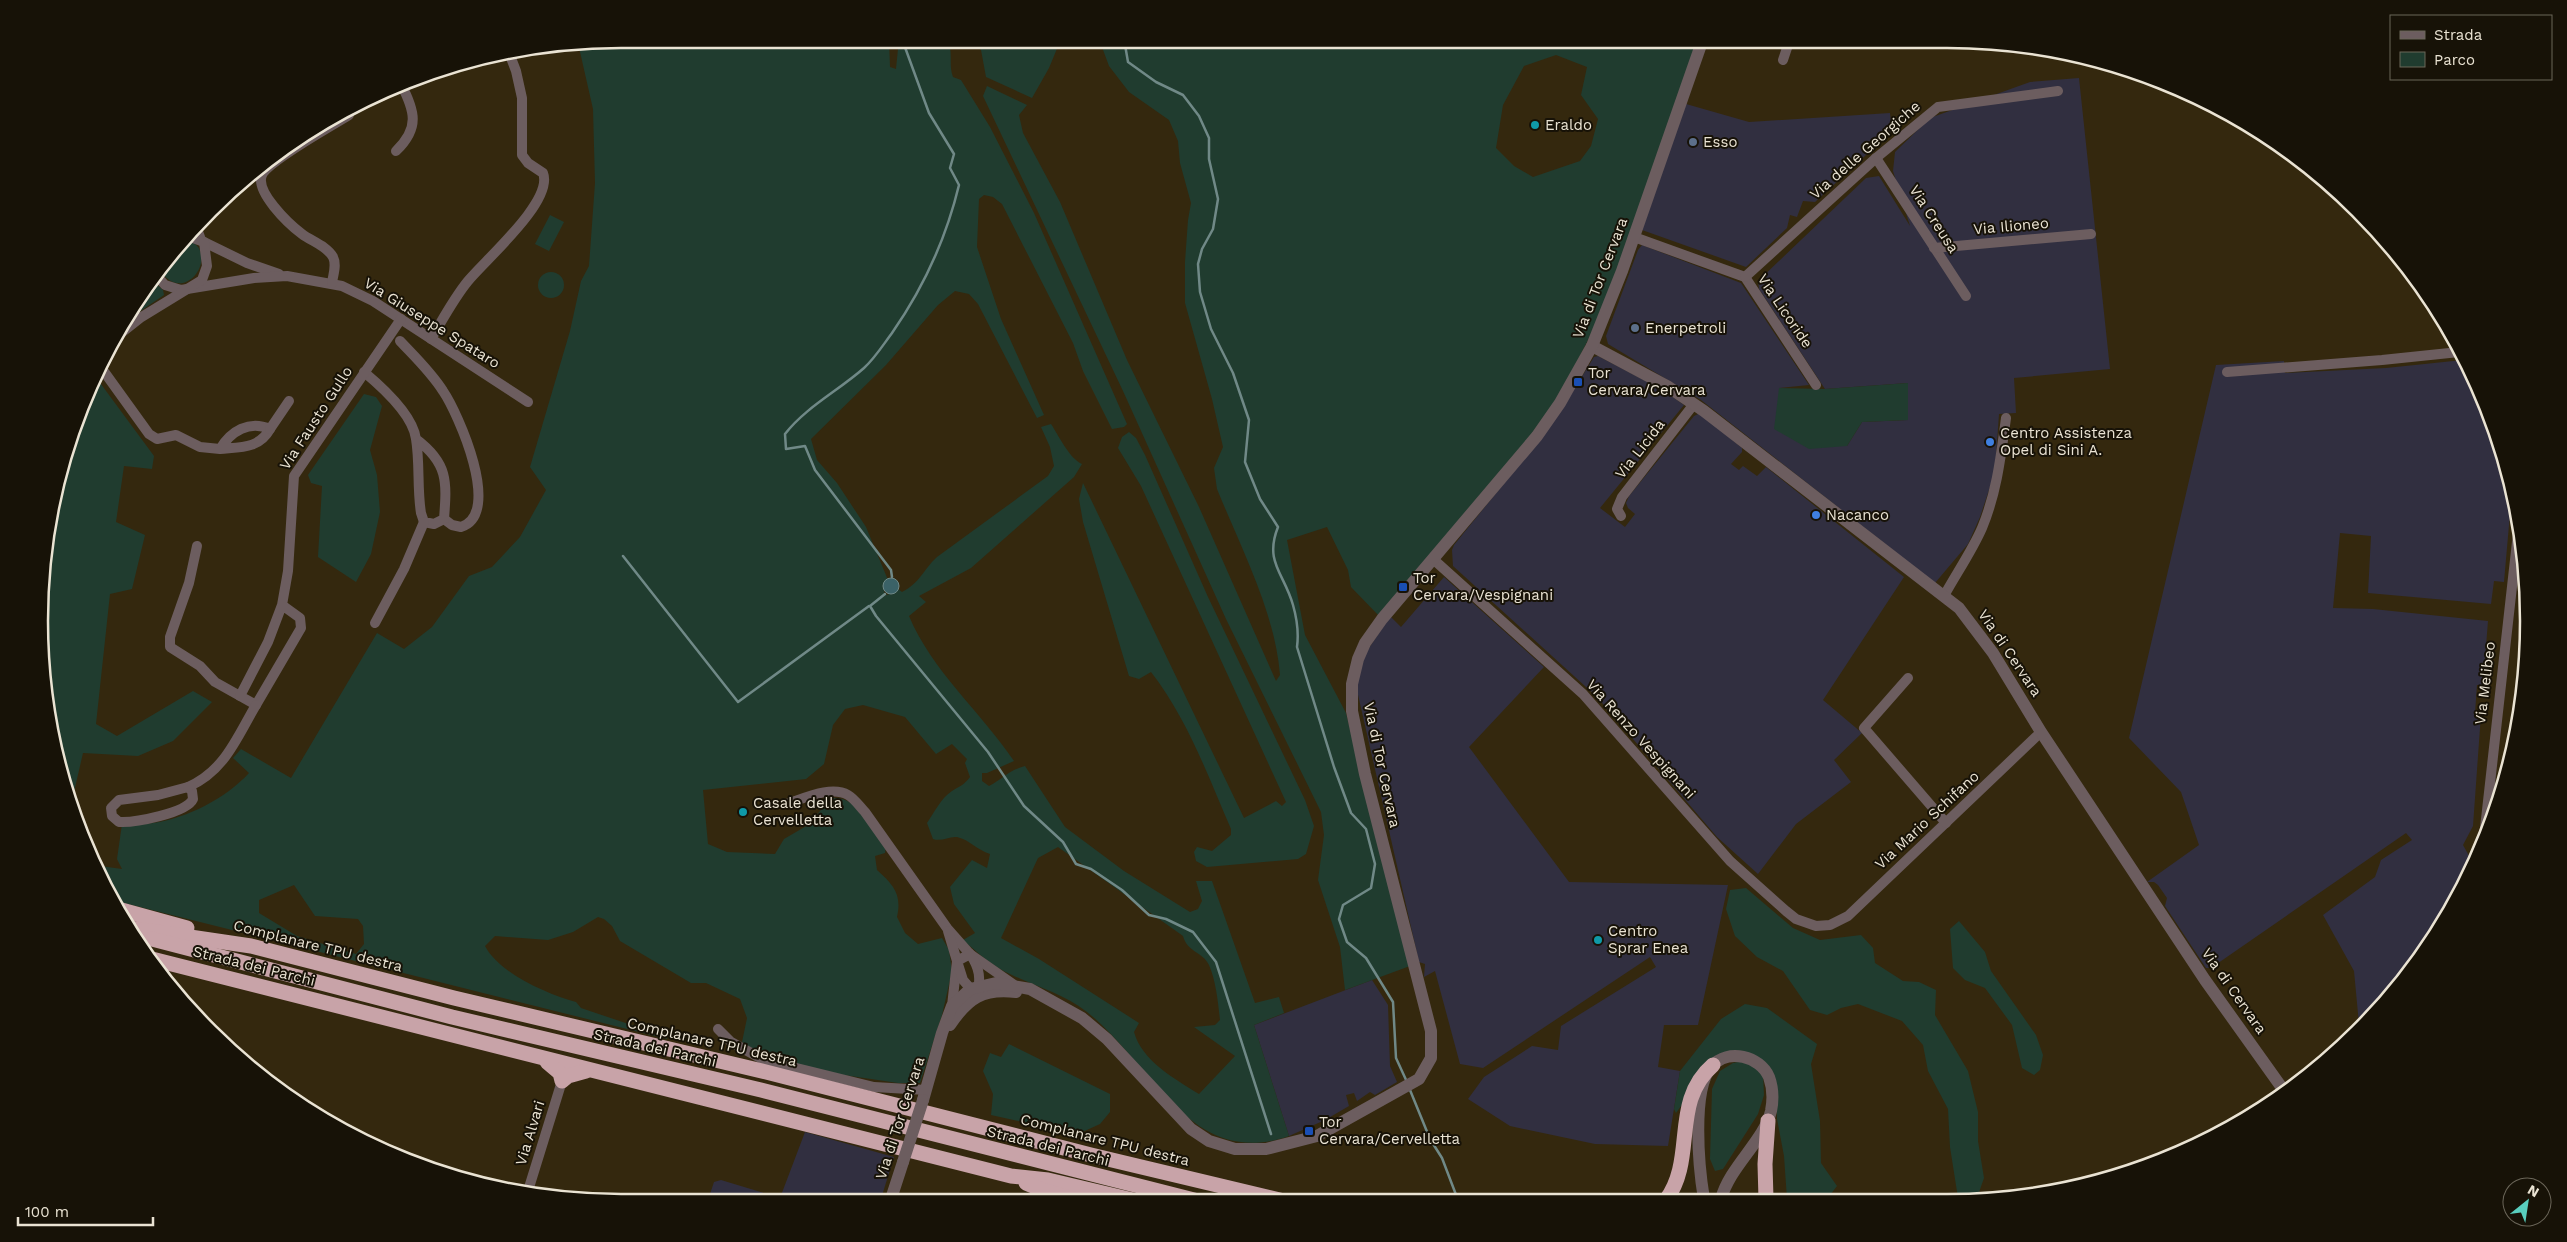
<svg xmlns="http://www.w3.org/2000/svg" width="2567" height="1242" viewBox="0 0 2567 1242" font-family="'Work Sans',sans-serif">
<rect width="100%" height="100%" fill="#34280e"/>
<!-- industrial -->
<g fill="#312f40">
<polygon points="2079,78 2110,369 2014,378 2016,413 1999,414 1995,472 1980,517 1968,544 1935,583 1701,400 1608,344 1606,336 1638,250 1642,245 1741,283 1809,385 1779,388 1847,446 1862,422 1908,420 1908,383 1825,389 1759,289 1758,281 1866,178 1879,176 1910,226 1893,171 1895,152 1930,118 2030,82"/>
<polygon points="1686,104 1749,122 1890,113 1892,131 1815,202 1803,201 1797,217 1790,215 1787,228 1746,267 1642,230"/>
<polygon points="1598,356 1663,390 1684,405 1600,508 1625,527 1635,514 1628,508 1626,503 1629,496 1694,416 1700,413 1742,448 1742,452 1731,464 1739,470 1743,466 1757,476 1766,467 1904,577 1823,700 1862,733 1834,760 1851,782 1796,824 1758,874 1717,837 1597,697 1453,566 1452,550 1454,545 1531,450 1560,412 1594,357"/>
<polygon points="2463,360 2484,398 2512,491 2504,582 2494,581 2491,604 2368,593 2371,536 2340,533 2333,608 2373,609 2488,621 2483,685 2477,685 2475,713 2481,714 2473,826 2463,845 2473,863 2408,975 2359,1024 2354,971 2323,915 2375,877 2381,860 2412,840 2406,833 2211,968 2206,968 2165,906 2167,898 2158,885 2154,882 2147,882 2199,845 2181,792 2129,738 2216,365 2284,361 2285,373 2386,368"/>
<polygon points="1444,577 1544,667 1469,747 1569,882 1728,885 1698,1025 1664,1025 1658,1067 1680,1071 1668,1146 1595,1144 1510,1126 1468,1099 1484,1077 1532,1046 1558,1050 1561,1026 1656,967 1650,957 1483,1068 1460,1064 1435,971 1424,977 1425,964 1419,962 1356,686 1365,654 1390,616 1401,627"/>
<polygon points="1372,980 1388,1005 1390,1066 1397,1082 1375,1095 1370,1092 1357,1101 1354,1093 1346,1095 1349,1106 1325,1120 1289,1136 1254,1025"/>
<polygon points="805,1132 894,1157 880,1202 707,1203 714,1182 721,1180 780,1198"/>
</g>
<!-- green -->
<g fill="#203c2f" fill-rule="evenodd">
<path d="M621,39h268l1,28 6,2 3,-30h48c7,13 1,25 6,38l8,3 29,47 44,86 93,211 -3,3 -12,2 -29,-58 -10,-28 -71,-139 -9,-7 -9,-2 -5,4 -2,48 24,72 43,96 -7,3 -59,-114 -9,-10 -14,-3 -17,14 -52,60 -75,74 6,21 20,23 29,44 22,53 -4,12 3,3 11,-6 4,3c18,-9 21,-22 35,-35l111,-81 6,-10 -4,-19 -9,-20 10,-3c8,12 18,34 31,40l-8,13 -103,91 -52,28 7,6 -17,14c23,55 72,96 105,145l-27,12h-5v8l7,5c14,-7 20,-16 36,-20l40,61 59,44 66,41 8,-3 4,-8 -6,-20h16l43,122 24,-6 5,16 -30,12 35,111c-99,35 -138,-74 -202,-124 -23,-18 -50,-25 -75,-37 -19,-8 -34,-22 -49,-35l12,-7 -21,-29 -4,-17 22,-27 15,8 3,-14c-13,-4 -20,-14 -33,-17 -8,-1 -15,5 -24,2l-6,-16c7,-10 14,-25 25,-32 8,-5 12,-6 18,-14l-5,-14 2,-4 -15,-15 -16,10 -31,-37 -42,-12 -18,4 -12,16 -9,39 -18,15 -103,11 5,54 19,8 48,2 9,-15 24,-14 18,-21 -1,-4c28,-11 45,25 61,46l-1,7 -10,3 2,14c17,15 25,25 20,47l8,16 13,11 24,-6 7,12 3,21 -10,44 -22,68h-22l-61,-9 -74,-19 -21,-13 5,-24 -7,-19 -34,-16h-15l-71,-42 -8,-15 -8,-7 -6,-2 -25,15 -25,8 -53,-4 -10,10c14,27 62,48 91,56l5,6 86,29v2l-555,-139 -19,-35 29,4 -5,-10 5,-35c10,0 21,1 31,-1 35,-5 73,-25 96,-50l-16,-15 8,-9 50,29 86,-145 27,16 28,-22 37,-51 23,-9 28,-30 26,-47 -16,-23 40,-136 11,-50 8,-15 6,-83 -2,-74 -15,-66zM1058,847l125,89c4,16 20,16 26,29 7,16 9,37 11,55l-5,5 -21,2 41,29 -36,38c-24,-15 -57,-33 -65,-62l5,-9 -100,-64 -38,-21 37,-80zM294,885l21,31 43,3 5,7 1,18 -8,10 -59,-18 -38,-23v-13z"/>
<polygon points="971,39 1061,39 1049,68 1032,98 986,77 981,50"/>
<path d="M1099,39h599l-87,251 -24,52 -29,56 -31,42 -147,177 -29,-30 -3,-17 -21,-43 -40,13 18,95 41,78 64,253 -65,24 -5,-43 -22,-67 6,-45 -3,-23 -95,-193 -103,-228 -140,-295 4,-10 40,19 -8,10 4,18 37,69 67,158 72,147 77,174 4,-6c-5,-63 -39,-127 -63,-186l-3,-21 9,-21 -11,-48 -27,-96v-41l3,-42 3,-17 -11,-40 -2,-22 -9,-21 -40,-28 -20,-26zM1556,55l31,12 -6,28 17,24 -7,27 -11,15 -47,16 -19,-11 -18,-18 7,-43 21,-39z"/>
<polygon points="550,215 564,222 549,251 535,244"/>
<path d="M182,239c44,6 4,73 -23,30z"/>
<circle cx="551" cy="285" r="13"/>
<polygon points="151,279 163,290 164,295 123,323 137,298"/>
<polygon points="95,376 154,456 152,469 124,466 116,522 145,535 132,589 110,594 96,724 117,736 193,691 212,702 173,741 138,756 83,753 74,792 66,791 44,697 39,621 50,507 83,398"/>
<polygon points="1908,383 1908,420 1862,422 1847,446 1809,449 1774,429 1779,388 1825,389"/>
<polygon points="364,394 376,397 382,406 370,450 377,475 380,512 371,554 356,582 318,557 322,486 311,483 308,475"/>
<path d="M1129,432l7,6 9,17 63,142 97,203 9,26 -8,28 -8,5 -91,8 -11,-6 -2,-9 3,-5 15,4 19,-16v-6c-23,-53 -44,-111 -80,-157l-12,7 -10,-3 -46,-154 -4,-23 4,-16 161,335 32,-17 6,5 4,-4 -145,-316 -23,-38 4,-11z"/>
<polygon points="1746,888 1793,928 1820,940 1861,935 1873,948 1875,963 1903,981 1919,982 1936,990 1935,1015 1968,1071 1978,1112 1978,1141 1984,1178 1977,1198 1958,1198 1950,1147 1948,1109 1928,1071 1923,1045 1902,1021 1858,1004 1841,1008 1827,1015 1810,1010 1783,971 1757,957 1735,936 1726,909 1730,890"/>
<polygon points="1959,921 1985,952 1991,971 2036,1035 2043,1055 2040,1070 2034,1075 2022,1068 2012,1025 1985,988 1965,980 1953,968 1950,929"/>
<polygon points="1745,1004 1767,1008 1817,1044 1811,1064 1820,1121 1821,1163 1837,1186 1827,1199 1787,1199 1784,1156 1777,1119 1775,1083 1766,1065 1719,1054 1676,1113 1674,1109 1680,1071 1721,1019"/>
<polygon points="1009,1044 1110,1094 1110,1112 1100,1124 1078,1134 991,1115 993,1094 983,1071 990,1053 1001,1057"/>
<polygon points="1743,1061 1752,1065 1763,1074 1764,1095 1758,1114 1723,1169 1715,1171 1710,1159 1712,1089 1720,1071 1733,1063"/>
</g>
<!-- water -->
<circle fill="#3b6267" stroke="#708987" cx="891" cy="586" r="8"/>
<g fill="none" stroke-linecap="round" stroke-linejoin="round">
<!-- stream -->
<g stroke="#708987" stroke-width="2.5">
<path d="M1124,39l4,23 28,20 27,13 16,21 10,22v21l9,40 -5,30 -11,20 -4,15 2,28 11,37 22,44 16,47 -4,42 15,37 18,28c-14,35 6,46 15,78 4,14 6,27 4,42l37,120 17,46 15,16 9,35 -4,24 -28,17 -4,14 8,23 19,16 27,44 3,56 11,24"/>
<polyline points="623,556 738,702 869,606"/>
<path d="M892,577l-1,-7 -76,-100 -10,-24 -19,3 -1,-15c21,-27 53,-43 79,-66 11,-10 19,-23 28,-35 32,-46 54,-94 67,-148l-9,-17 4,-14 -25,-41 -27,-74"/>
<polyline points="885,594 870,606 876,616 988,752 1024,806 1063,842 1076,864 1091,869 1122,890 1149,915 1166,919 1193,932 1216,962 1271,1134"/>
<polyline points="1410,1090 1430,1139 1442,1158 1458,1200"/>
</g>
<!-- minor -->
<g stroke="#6c5d5f" stroke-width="10">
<polyline points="1783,60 1790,39"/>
<path d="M396,151c24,-23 19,-40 5,-67"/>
<polyline points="1876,158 1966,296"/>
<polyline points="196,226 201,240"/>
<polyline points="1634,237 1745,277 1816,385"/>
<polyline points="204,242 247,263 279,274"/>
<polyline points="1934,248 2091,234"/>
<polyline points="155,274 165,285 181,290 254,278 287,276 342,286 373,301 528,402"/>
<polyline points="1745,277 1876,158 1938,107 2058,91"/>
<path d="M332,283c1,-8 5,-18 1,-26 -6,-11 -22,-16 -31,-23 -12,-9 -50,-44 -39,-61 12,-16 67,-46 86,-58"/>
<polyline points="116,337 140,318 202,280 207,266 204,242 185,235"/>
<path d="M431,339c12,-20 23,-41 37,-58 17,-21 86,-80 75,-108l-15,-10 -6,-8v-57l-6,-27 -8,-21"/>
<path d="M400,341c15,16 31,31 43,50 15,22 60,123 18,136l-9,-2 -8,-6"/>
<path d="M100,366l49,68 8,5 19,-4 24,12 20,2c11,-18 29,-29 50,-20 -11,20 -30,18 -50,20"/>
<path d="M364,372c18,15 49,43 52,67 4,24 1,50 5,74l3,9 10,2 10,-5c3,-38 4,-56 -28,-80"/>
<polyline points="2227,372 2382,360 2459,352"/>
<polyline points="270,429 289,401"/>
<polyline points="1621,516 1617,509 1622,497 1694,404"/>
<polyline points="197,546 189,583 170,637 170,647 200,666 215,682 240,696"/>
<polyline points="1433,559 1583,694 1730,861 1786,911 1796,919 1816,926 1830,925 1848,916 2041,732"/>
<path d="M1944,596c12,-22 28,-45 38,-68 15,-36 19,-73 24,-110"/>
<polyline points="282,605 300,618 301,628 256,705 240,696 268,642 282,605 288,571 294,476 401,319"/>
<polyline points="375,623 404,569 424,522"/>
<polyline points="1908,678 1864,728 1946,823"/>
<path d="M188,787l4,4 1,8c-6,14 -59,24 -74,23l-7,-6 -1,-8 8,-8 39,-5z"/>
<path d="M188,787c37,-16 49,-50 68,-82"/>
<path d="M786,804c17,-5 45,-19 62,-9 7,4 12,12 17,17l82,116 23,26 43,30"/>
<polyline points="2483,846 2519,524"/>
<polyline points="948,931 957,961 952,1006"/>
<path d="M970,954c10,14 11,25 7,42l-14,-16 -6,-19z"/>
<polyline points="718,1029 731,1042 764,1060 874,1087 926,1090"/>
<polyline points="527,1194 562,1081"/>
</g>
<!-- tertiary -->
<g stroke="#6c5d5f" stroke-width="12">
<polyline points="1592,346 1667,386 1704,411 1959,608 1993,653 2041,732 2205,980 2285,1092"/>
<path d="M950,1025c18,-27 33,-37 66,-33"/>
<polyline points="923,1100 942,1033 952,1006 970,989 996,983 1030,989 1082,1018 1107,1039 1191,1129 1209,1141 1235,1149 1266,1149 1317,1136 1419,1079 1431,1058 1431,1031 1365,774 1352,711 1352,684 1358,659 1365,643 1382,619 1537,436 1560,403 1592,346 1622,271 1703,39"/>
<path d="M1704,1199c-5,-30 -13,-110 8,-133 16,-18 48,-10 57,11 4,11 4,24 2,34 -7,30 -41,55 -50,88"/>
<polyline points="890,1202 903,1162"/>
</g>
<!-- motorway -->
<g stroke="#c8a3a8" stroke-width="15">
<polyline points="118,909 187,928"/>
<polyline points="129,928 251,946 454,998 766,1072 1091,1155 1284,1201"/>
<polyline points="152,939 452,1017 761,1090 1198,1201"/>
<polyline points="148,958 1011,1176 1048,1180 1137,1201"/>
<polyline points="547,1062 560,1073 562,1081 568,1076 586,1071"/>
<polyline points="1026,1183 1045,1191 1085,1202"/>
<polyline points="1766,1199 1765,1164 1768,1121"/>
<path d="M1666,1200c31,-42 4,-98 47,-135"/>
</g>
<!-- tertiary-bridge -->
<polyline stroke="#6c5d5f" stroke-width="12" points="903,1162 923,1100"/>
</g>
<!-- markers -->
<g fill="#0f9aa8" stroke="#171207" stroke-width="2">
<circle cx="1535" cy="125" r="5"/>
<circle cx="743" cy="812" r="5"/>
<circle cx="1598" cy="940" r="5"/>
</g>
<g fill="#5c6f8a" stroke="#171207" stroke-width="2">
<circle cx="1693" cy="142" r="5"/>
<circle cx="1635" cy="328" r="5"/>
</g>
<g fill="#1a4fb4" stroke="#171207" stroke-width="2">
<rect x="1573" y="377" width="10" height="10" rx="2.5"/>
<rect x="1398" y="582" width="10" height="10" rx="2.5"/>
<rect x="1304" y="1126" width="10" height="10" rx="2.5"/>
</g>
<g fill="#3f7fe0" stroke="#171207" stroke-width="2">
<circle cx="1990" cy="442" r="5"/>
<circle cx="1816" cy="515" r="5"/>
</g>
<g text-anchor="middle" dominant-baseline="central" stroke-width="4" stroke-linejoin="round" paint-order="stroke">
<!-- poi labels -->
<g font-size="15" fill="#eae3d3" stroke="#171207" text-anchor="start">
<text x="1545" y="125">Eraldo</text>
<text x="1703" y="142">Esso</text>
<text x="1645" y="328">Enerpetroli</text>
<text x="1588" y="373">Tor<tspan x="1588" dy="17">Cervara/Cervara</tspan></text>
<text x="2000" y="433">Centro Assistenza<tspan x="2000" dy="17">Opel di Sini A.</tspan></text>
<text x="1826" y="515">Nacanco</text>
<text x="1413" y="578">Tor<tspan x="1413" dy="17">Cervara/Vespignani</tspan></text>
<text x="753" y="803">Casale della<tspan x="753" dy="17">Cervelletta</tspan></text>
<text x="1608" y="931">Centro<tspan x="1608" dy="17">Sprar Enea</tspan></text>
<text x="1319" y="1122">Tor<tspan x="1319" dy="17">Cervara/Cervelletta</tspan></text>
</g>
<!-- street labels -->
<g font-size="15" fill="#eae3d3" stroke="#171207">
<text transform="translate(1865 150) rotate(-41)">Via delle Georgiche</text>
<text transform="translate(1934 219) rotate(57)">Via Creusa</text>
<text transform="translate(2011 226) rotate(-5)">Via Ilioneo</text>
<text transform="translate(1600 278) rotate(-69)">Via di Tor Cervara</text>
<text transform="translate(1785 311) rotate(56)">Via Licoride</text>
<text transform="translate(432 323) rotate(32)">Via Giuseppe Spataro</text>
<text transform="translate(316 418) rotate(-57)">Via Fausto Gullo</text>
<text transform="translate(1640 449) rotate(-52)">Via Licida</text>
<text transform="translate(2010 653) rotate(56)">Via di Cervara</text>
<text transform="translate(2485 683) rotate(-83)">Via Melibeo</text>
<text transform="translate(1641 739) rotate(48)">Via Renzo Vespignani</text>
<text transform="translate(1382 765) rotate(78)">Via di Tor Cervara</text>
<text transform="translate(1927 820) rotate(-43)">Via Mario Schifano</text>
<text transform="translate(318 946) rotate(14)">Complanare TPU destra</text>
<text transform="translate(254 966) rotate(14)">Strada dei Parchi</text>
<text transform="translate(2234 991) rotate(55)">Via di Cervara</text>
<text transform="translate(712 1042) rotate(13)">Complanare TPU destra</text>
<text transform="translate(655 1048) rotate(13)">Strada dei Parchi</text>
<text transform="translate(900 1118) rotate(-72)">Via di Tor Cervara</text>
<text transform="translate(530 1133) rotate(-73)">Via Alvari</text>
<text transform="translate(1105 1140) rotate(14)">Complanare TPU destra</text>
<text transform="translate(1048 1146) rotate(14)">Strada dei Parchi</text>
</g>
</g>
<!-- crop -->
<path d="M0 0H2567V1242H0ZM621 48H1947A573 573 0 0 1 2520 621V621A573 573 0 0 1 1947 1194H621A573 573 0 0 1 48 621V621A573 573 0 0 1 621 48Z" fill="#171207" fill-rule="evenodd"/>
<path fill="none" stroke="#eae3d3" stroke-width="2.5" d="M621 48H1947A573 573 0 0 1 2520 621V621A573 573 0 0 1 1947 1194H621A573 573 0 0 1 48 621V621A573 573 0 0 1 621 48Z"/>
<!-- legend -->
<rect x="2390" y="15" width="162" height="65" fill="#171207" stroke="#6b6659"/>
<rect x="2400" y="31" width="25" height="8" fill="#6c5d5f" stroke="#6b6659"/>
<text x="2434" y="40" font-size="15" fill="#eae3d3">Strada</text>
<rect x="2400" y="52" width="25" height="15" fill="#203c2f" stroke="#6b6659"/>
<text x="2434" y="65" font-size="15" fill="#eae3d3">Parco</text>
<!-- north arrow -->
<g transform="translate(2527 1202) rotate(30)"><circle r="24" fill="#171207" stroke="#6b6659"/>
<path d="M0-4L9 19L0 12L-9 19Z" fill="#59cebe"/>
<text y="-8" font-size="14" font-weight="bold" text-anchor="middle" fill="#eae3d3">N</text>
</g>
<!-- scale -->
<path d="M18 1217v8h135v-8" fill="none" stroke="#eae3d3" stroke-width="2.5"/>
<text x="25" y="1217" font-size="15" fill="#eae3d3" stroke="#171207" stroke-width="4" paint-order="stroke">100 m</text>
</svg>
